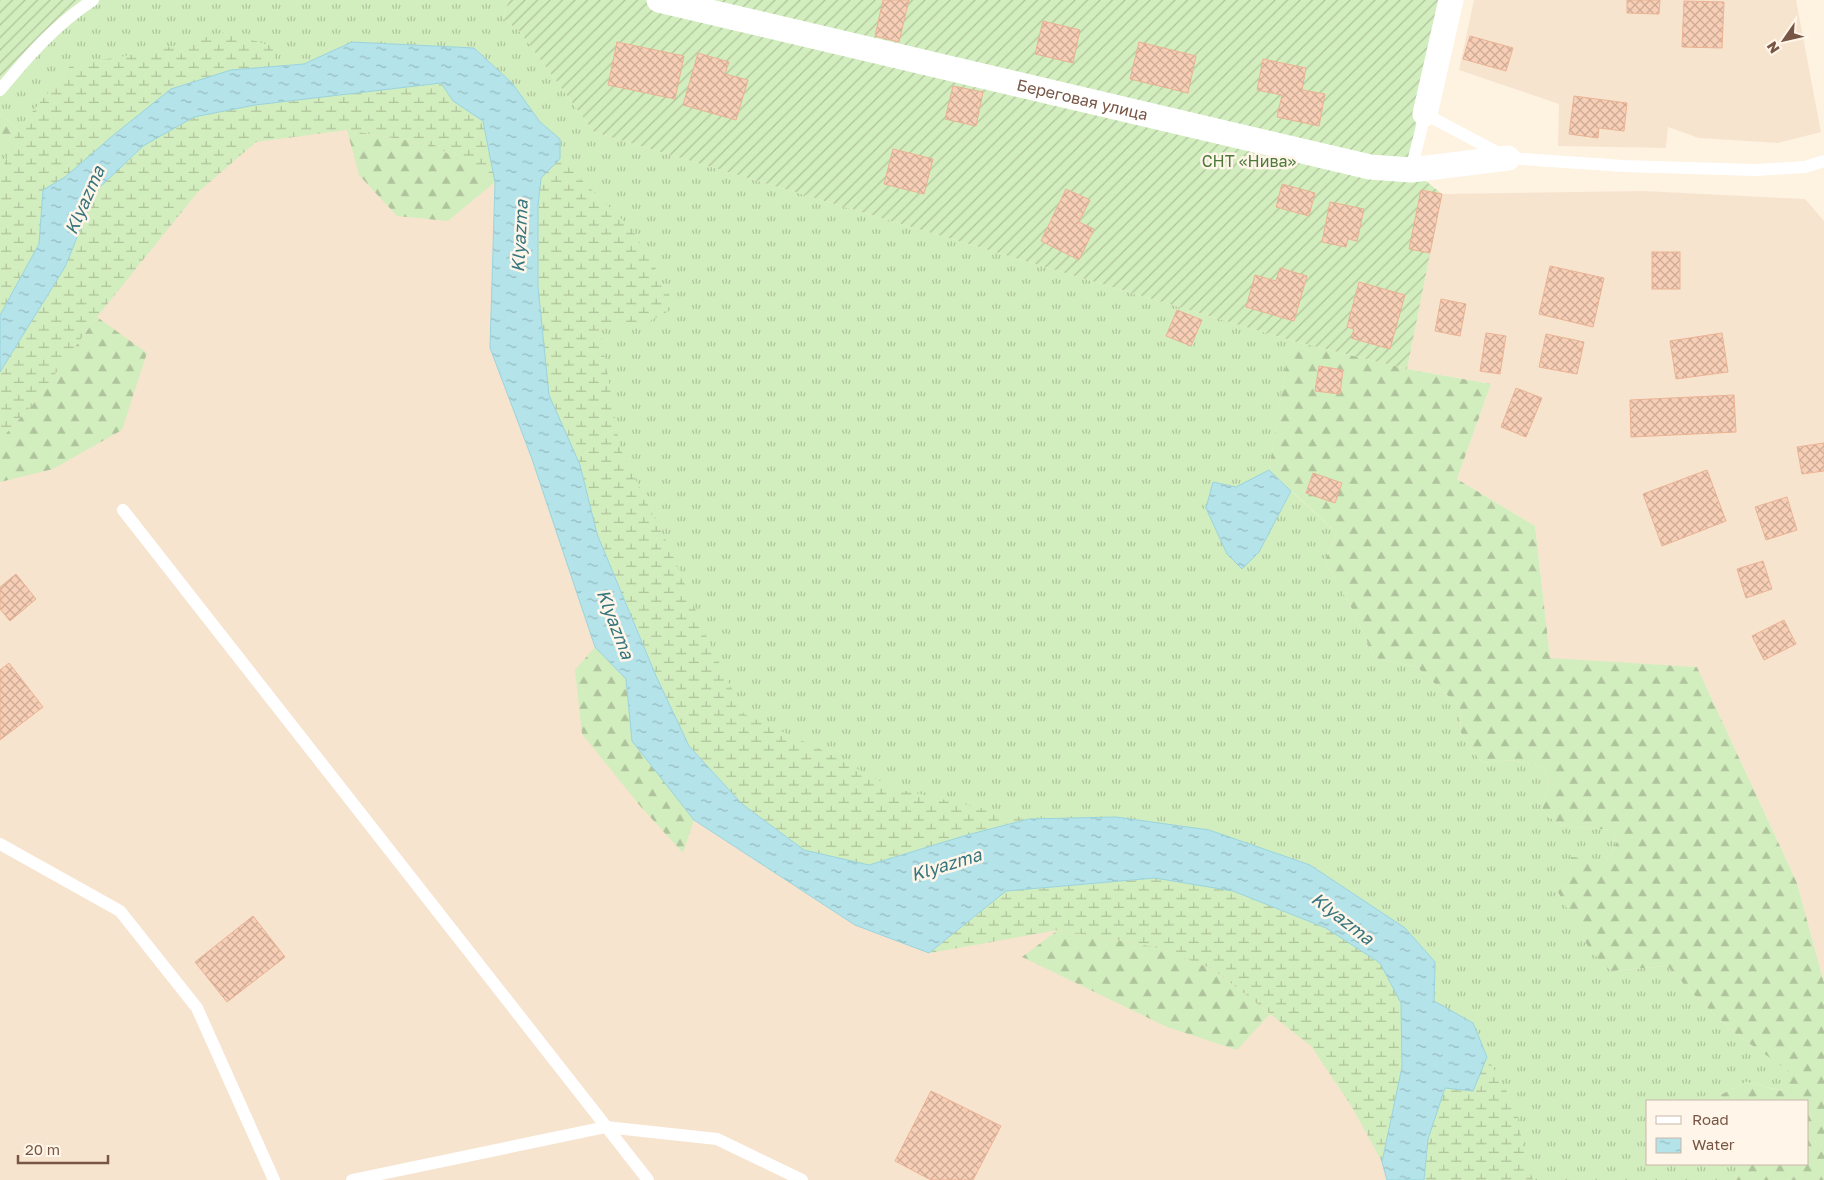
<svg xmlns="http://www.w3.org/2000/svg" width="1824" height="1180" viewBox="0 0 1824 1180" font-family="'Golos Text',sans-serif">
<defs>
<pattern id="grass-tufts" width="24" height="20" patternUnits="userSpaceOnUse" patternTransform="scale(1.25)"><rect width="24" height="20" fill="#d2edbe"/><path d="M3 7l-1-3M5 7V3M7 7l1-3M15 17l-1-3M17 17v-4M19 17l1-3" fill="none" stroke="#afc39c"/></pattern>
<pattern id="forest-firs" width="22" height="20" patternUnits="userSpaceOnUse" patternTransform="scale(1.25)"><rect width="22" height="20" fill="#d2edbe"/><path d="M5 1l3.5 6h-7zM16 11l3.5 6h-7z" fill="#afc39c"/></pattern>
<pattern id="wetland-marsh" width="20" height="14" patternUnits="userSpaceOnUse" patternTransform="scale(1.25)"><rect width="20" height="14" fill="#d2edbe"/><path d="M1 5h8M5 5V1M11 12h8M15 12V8" fill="none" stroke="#afc39c"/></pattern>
<pattern id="garden-furrows" width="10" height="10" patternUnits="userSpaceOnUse" patternTransform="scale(1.25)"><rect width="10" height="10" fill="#d2edbe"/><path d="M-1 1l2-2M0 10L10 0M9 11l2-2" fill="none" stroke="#afc39c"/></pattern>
<pattern id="water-ripples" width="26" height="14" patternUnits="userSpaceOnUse" patternTransform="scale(1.25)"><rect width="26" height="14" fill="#b4e3ea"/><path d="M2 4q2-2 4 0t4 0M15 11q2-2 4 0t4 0" fill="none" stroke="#97bbbf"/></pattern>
<pattern id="building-cross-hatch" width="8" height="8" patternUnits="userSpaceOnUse" patternTransform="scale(1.25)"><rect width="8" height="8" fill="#f7ceb6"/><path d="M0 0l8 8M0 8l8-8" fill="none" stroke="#cdaa96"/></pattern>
</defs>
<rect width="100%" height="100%" fill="#fef2e1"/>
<!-- residential -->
<g fill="#f7e4cf">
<polygon points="1474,0 1796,0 1821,132 1778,143 1699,138 1668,127 1666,148 1558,146 1559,104 1459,70"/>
<polygon points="441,83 495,182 490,349 532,459 694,820 855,925 1006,891 1326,928 1387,1180 0,1180 0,372 96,191"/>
<polygon points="1643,191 1805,199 1824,221 1824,983 1797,883 1697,667 1550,659 1535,526 1457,479 1491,384 1407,369 1442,194"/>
</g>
<!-- grass -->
<polygon fill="url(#grass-tufts)" points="93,0 509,0 503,18 520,32 594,132 1293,341 1287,360 1269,470 1236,487 1213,482 1259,552 1291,491 1337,533 1325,561 1351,607 1375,658 1417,667 1460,707 1461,733 1482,763 1512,760 1540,766 1551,782 1542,809 1558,825 1611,830 1618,840 1607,860 1611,971 1667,966 1700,1001 1737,1035 1790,1071 1783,1091 1746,1082 1720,1095 1724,1101 1648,1101 1648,1164 1740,1164 1734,1180 1424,1180 1473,1023 1434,1001 1435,962 1405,928 1310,865 1209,830 1116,817 1029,819 804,850 549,395 560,139 540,122 512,83 474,48 352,42 304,64 231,70 65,177 0,315 0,150 18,129 0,114 0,90"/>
<!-- forest -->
<g fill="url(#forest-firs)">
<polygon points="0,114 18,129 0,150"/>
<polygon points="347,130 434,145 495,182 448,221 397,216 359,175"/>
<polygon points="97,317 147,353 122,430 53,469 0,482 0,440 33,404"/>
<polygon points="1293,341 1407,369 1491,384 1457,479 1535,526 1550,658 1697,667 1797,883 1824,983 1824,1180 1734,1180 1740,1164 1808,1164 1808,1101 1724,1101 1720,1095 1746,1082 1782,1091 1789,1071 1737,1035 1700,1001 1667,966 1611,971 1590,950 1558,892 1571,857 1607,860 1618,840 1611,830 1558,825 1542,809 1551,782 1540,766 1512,760 1482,763 1461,733 1460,707 1417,667 1375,658 1351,607 1325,561 1337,533 1269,470 1287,359"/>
<polygon points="595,647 626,679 632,741 694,820 683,853 641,807 582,734 575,670"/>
<polygon points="1058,930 1155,947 1213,969 1270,1014 1237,1050 1167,1027 1022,957"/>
</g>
<!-- wetland -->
<g fill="url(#wetland-marsh)">
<polygon points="226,32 272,46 276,66 231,70 171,89 116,133 65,177 43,190 39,244 0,315 0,175 18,129 71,65 154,51"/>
<polygon points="441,83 453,101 483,121 495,182 434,145 347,130 256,142 197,193 97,317 33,404 0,440 0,372 65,267 96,191 143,146 193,117 255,105"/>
<polygon points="560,159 632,229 676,307 648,322 599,324 620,448 672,553 707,638 744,714 824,751 893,788 1029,819 967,835 869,865 804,850 742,804 689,746 656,676 597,534 580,465 549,395 538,287 538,206 541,178"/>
<polygon points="1155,878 1233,891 1326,928 1380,963 1401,1003 1402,1067 1382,1162 1352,1107 1311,1046 1213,969 1155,947 1058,930 930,953 1006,891"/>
<polygon points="1487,1057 1516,1108 1525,1158 1533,1180 1424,1180 1428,1139 1445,1087 1473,1091"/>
</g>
<!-- garden -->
<g fill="url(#garden-furrows)">
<polygon points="0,0 93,0 0,90"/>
<polygon points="509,0 1451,0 1411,169 1442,194 1407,369 1293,341 594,132 520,32 503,18"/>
</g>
<!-- water -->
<g fill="url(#water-ripples)" stroke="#99d4dd">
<polygon points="352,42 474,48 512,83 540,122 560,139 560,159 541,178 538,206 538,287 549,395 580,465 597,534 656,676 689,746 742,804 804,850 869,865 967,835 1029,819 1116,817 1209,830 1310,865 1405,928 1435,962 1434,1001 1473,1023 1487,1057 1473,1091 1445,1088 1428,1139 1424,1180 1387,1180 1382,1162 1402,1067 1401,1003 1380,963 1326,928 1233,891 1155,878 1006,891 929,953 855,925 694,820 632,741 626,679 595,647 532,459 490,348 495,182 483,121 453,101 441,83 255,105 194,117 143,146 96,191 65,267 0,372 0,315 39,244 43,190 65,177 116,133 171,89 231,70 304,64"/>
<polygon points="1269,470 1291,491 1259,552 1242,569 1227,554 1206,508 1213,482 1236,487"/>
</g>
<!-- building -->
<g fill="url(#building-cross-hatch)" stroke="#ebb394">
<polygon points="883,0 909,0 899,42 875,36"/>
<polygon points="1627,0 1660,0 1659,14 1627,13"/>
<polygon points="1684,1 1724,2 1722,48 1682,47"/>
<polygon points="1043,21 1080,30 1073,63 1035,54"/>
<polygon points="1470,36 1513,48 1506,71 1463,59"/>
<polygon points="617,42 684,56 675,99 608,85"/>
<polygon points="1139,42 1196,56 1188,93 1130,79"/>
<polygon points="698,53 729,62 725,74 748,80 736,120 683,105"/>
<polygon points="1263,59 1306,68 1302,90 1325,94 1319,126 1277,117 1282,95 1257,90"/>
<polygon points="953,86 983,92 976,126 945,119"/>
<polygon points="1574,96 1627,103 1624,131 1599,128 1598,138 1569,134"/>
<polygon points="893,149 933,159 924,194 884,184"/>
<polygon points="1282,184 1315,193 1309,216 1276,207"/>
<polygon points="1066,189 1090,200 1079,222 1094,229 1079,260 1041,241"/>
<polygon points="1421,190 1442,194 1430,253 1409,249"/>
<polygon points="1330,202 1364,209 1357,241 1348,239 1346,247 1322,242"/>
<rect x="1652" y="252" width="28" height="37"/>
<polygon points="1550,266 1604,278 1593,327 1539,314"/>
<polygon points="1280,268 1307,276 1294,321 1246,307 1255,275 1276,281"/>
<polygon points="1359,282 1405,295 1390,349 1351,338 1354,329 1347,327"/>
<polygon points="1441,299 1466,304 1460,336 1435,331"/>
<polygon points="1177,310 1202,320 1191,346 1166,336"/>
<polygon points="1486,333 1506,336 1500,374 1480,371"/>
<polygon points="1722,333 1728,372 1676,379 1670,341"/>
<polygon points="1546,334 1584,342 1577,374 1539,367"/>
<polygon points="1319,366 1343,370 1340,394 1315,391"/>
<polygon points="1516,388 1542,398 1526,437 1501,427"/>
<polygon points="1734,395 1736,432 1631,437 1630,400"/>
<polygon points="1824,443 1824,471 1802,474 1797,447"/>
<polygon points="1707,470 1726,521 1662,546 1643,494"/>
<polygon points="1313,473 1342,483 1335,503 1306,493"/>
<polygon points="1787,497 1797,530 1766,540 1755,507"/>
<polygon points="1763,561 1772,589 1746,598 1737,569"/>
<polygon points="16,574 36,599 10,621 0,609 0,587"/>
<polygon points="1784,620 1796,644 1764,660 1752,636"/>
<polygon points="9,663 43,707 0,740 0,670"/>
<polygon points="253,916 285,957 227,1002 195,962"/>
<polygon points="931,1091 1001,1126 973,1180 931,1180 895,1161"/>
</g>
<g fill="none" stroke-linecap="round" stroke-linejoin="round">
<!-- service -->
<g stroke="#fff" stroke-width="12">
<path d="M0,90c28,-34 56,-66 93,-90"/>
<polyline points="1411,170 1425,114 1508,158 1623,166 1756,170 1805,167 1824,161"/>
<polyline points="123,510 648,1180"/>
<polyline points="0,844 120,911 197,1008 274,1180"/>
<polyline points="352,1180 606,1127 717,1139 802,1180"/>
</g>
<!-- minor -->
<g stroke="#fff" stroke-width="25">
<path id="s1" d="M659,0l711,167 41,3 97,-12"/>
<polyline points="1425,114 1451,0"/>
</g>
</g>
<g text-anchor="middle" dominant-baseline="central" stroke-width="5" stroke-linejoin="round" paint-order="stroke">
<!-- street labels -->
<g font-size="16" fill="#785645" stroke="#fff6e9">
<text stroke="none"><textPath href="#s1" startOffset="435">Береговая улица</textPath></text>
</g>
<!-- park labels -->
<g font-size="16" fill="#4d7a3a" stroke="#fff6e9">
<text x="1249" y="161">СНТ «Нива»</text>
</g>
<!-- water labels -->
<g font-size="18" font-style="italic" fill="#37767f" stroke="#fff6e9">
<text transform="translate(84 200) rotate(-66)">Klyazma</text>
<text transform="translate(519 236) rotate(-87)">Klyazma</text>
<text transform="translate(616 624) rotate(69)">Klyazma</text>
<text transform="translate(946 864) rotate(-17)">Klyazma</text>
<text transform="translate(1343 918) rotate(38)">Klyazma</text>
</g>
</g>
<!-- legend -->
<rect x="1646" y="1100" width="162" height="65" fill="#fff6e9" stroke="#c9b6a7"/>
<rect x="1656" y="1116" width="25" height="8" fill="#ffffff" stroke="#c9b6a7"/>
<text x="1692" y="1125" font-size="15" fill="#785645">Road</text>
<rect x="1656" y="1138" width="25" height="15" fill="url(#water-ripples)" stroke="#c9b6a7"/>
<text x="1692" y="1150" font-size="15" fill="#785645">Water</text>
<!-- north arrow -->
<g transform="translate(1784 40) rotate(236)" stroke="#fff6e9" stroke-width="4" paint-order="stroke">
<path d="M0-4L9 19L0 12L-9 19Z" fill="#785645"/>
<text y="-8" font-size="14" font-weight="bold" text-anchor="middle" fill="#785645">N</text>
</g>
<!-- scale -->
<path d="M18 1155v8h90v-8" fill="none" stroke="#785645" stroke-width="2.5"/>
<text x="25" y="1155" font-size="15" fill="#785645" stroke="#fff6e9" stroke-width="4" paint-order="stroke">20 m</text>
</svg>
